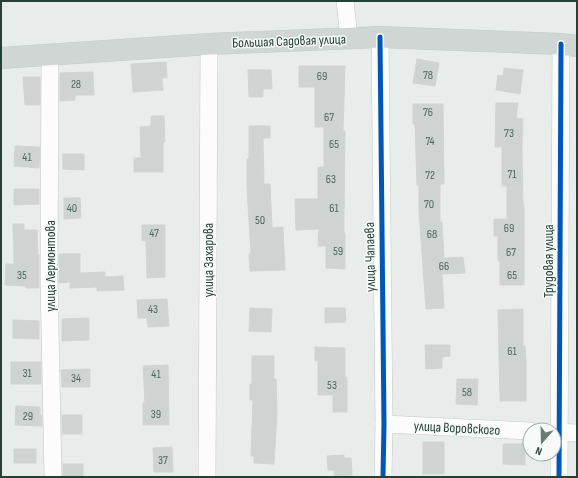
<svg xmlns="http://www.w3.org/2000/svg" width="578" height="478" viewBox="0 0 578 478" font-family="'Sofia Sans Condensed',sans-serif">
<rect width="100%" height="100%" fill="#e8ecea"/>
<!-- building -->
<g fill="#cfd3d1" stroke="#d0d5d3">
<polygon points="417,59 439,63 435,86 413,83"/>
<polygon points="166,62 167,78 162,78 163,90 133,92 131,64"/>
<polygon points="299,66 345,66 343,131 345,131 344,215 344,233 345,233 345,269 326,268 326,246 318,246 319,229 296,230 295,199 318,199 318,167 324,167 324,127 315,127 315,87 299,87"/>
<polygon points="504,68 523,70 520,94 496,90 498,75 503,76"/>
<polygon points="248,70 271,70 272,89 263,89 263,97 249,97"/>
<polygon points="93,72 94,95 75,95 75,100 60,101 60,73"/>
<polygon points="23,77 40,77 40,105 25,105"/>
<polygon points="496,103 518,103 516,118 523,119 522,150 523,205 524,205 524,285 500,285 500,261 498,261 498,236 494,236 494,219 507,219 507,186 502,186 502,147 495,147"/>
<polygon points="413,104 443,104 444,184 440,184 440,222 442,222 444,258 463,257 465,273 442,274 444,308 426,309 419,212 419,185 417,185 415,124 413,124"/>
<polygon points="151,116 164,116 165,142 163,142 163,172 134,172 134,158 141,158 140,127 151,126"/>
<polygon points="249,126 270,126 270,138 263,138 264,184 270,184 272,228 283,227 285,270 250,271 249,254 251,254 247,188 247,159 249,159"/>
<polygon points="15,146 40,147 39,168 14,166"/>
<polygon points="63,154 84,154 84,170 63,169"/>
<polygon points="14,189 39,189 39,204 14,205"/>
<polygon points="64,198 80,198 81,218 64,219"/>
<polygon points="13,224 24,224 24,230 37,230 38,255 39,255 39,288 26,288 26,286 5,285 6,264 14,264"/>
<polygon points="142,225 165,225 165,277 147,278 146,241 142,241"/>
<polygon points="59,254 80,254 80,273 105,272 105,277 123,276 124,290 97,291 97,287 70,288 70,282 59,283"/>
<polygon points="167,299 169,326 148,327 147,318 138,318 137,300"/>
<polygon points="250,308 272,309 271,332 249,331"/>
<polygon points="325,308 345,308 346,322 325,323"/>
<polygon points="523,309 523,346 525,346 526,361 526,401 500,401 498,310"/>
<polygon points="89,318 89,340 62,341 62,319"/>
<polygon points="13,320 39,321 39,339 13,338"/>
<polygon points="425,345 450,345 450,356 442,357 442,368 426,369"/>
<polygon points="315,347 345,348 345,377 347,377 347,412 333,412 333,395 318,395 318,361 315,361"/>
<polygon points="252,356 274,356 274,379 276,379 277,412 274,464 254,463 254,456 251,456 253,400 250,400 250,384 252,384"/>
<rect x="11" y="362" width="30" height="22"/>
<polygon points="168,365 169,425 143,425 143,403 145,403 143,366"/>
<polygon points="90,369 90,387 62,387 61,370"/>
<polygon points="457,379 478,379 477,405 456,404"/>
<polygon points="16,406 40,407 40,415 42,415 42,426 15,425"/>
<rect x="62" y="415" width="20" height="19"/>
<rect x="423" y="442" width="21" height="32"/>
<polygon points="503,444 525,444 525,465 503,464"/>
<polygon points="172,447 173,472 154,472 153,448"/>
<rect x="14" y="449" width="22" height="14"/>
<polygon points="344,455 344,458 351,458 352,475 335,476 334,470 328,470 327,456"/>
<rect x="63" y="464" width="20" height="13"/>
</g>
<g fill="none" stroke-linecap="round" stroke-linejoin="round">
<!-- minor casing -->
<g stroke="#c5c9c7" stroke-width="18">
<g id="minor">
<polyline points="345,1 349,38"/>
<polyline points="380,37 384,424 383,477"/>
<polyline points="50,54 49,279 53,477"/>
<polyline points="384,424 530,431"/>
<polyline points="554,432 577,433"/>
<polyline points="207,477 209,44"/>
<polyline points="559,477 561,44"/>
</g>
</g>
<!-- major casing -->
<g stroke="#c3cac8" stroke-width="22">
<polyline id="major" points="1,58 209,44 380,37 561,44 577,46"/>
</g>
<!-- minor -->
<use href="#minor" stroke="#fcfcfc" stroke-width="17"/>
<!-- major -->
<use href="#major" stroke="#cfd6d3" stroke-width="21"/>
<!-- cycleway casing -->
<g stroke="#f6faf8" stroke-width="8">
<g id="cycleway">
<polyline points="380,37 384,424 383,477"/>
<polyline points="559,477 561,44"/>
</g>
</g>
<!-- cycleway -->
<use href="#cycleway" stroke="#0057b8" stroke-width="5"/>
</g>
<g text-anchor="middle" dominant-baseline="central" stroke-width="3" stroke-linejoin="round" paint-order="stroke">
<!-- number labels -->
<g font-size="12" fill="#50665d">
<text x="428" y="75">78</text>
<text x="322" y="76">69</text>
<text x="76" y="84">28</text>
<text x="428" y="112">76</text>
<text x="329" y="117">67</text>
<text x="509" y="133">73</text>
<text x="430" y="141">74</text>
<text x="334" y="144">65</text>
<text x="27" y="157">41</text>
<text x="512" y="174">71</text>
<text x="430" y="175">72</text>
<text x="331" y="179">63</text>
<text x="429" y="204">70</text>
<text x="72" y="208">40</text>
<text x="334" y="208">61</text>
<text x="260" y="220">50</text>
<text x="509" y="228">69</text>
<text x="154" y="233">47</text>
<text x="432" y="234">68</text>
<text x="338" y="251">59</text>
<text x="511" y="252">67</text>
<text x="444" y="266">66</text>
<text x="22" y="275">35</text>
<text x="512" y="275">65</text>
<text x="153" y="309">43</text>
<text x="512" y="351">61</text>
<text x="27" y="373">31</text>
<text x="156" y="374">41</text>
<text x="76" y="378">34</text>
<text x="332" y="385">53</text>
<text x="467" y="392">58</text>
<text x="156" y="414">39</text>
<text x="28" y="416">29</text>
<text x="163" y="460">37</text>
</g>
<!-- street labels -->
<g font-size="14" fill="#254035" stroke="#f6faf8">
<text transform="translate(289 41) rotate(-2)">Большая Садовая улица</text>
<text transform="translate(370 257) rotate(-91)">улица Чапаева</text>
<text transform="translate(208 260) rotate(-90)">улица Захарова</text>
<text transform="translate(548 261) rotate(-90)">Трудовая улица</text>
<text transform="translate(50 266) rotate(-90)">улица Лермонтова</text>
<text transform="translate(457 428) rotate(3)">улица Воровского</text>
</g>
</g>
<!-- border -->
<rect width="578" height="478" fill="none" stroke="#254035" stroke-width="4"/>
<!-- north arrow -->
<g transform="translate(542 442) rotate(200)"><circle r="19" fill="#f6faf8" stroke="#a2b0aa"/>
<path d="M0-3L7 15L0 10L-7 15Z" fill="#697c74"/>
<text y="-6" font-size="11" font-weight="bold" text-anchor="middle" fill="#254035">N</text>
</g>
</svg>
